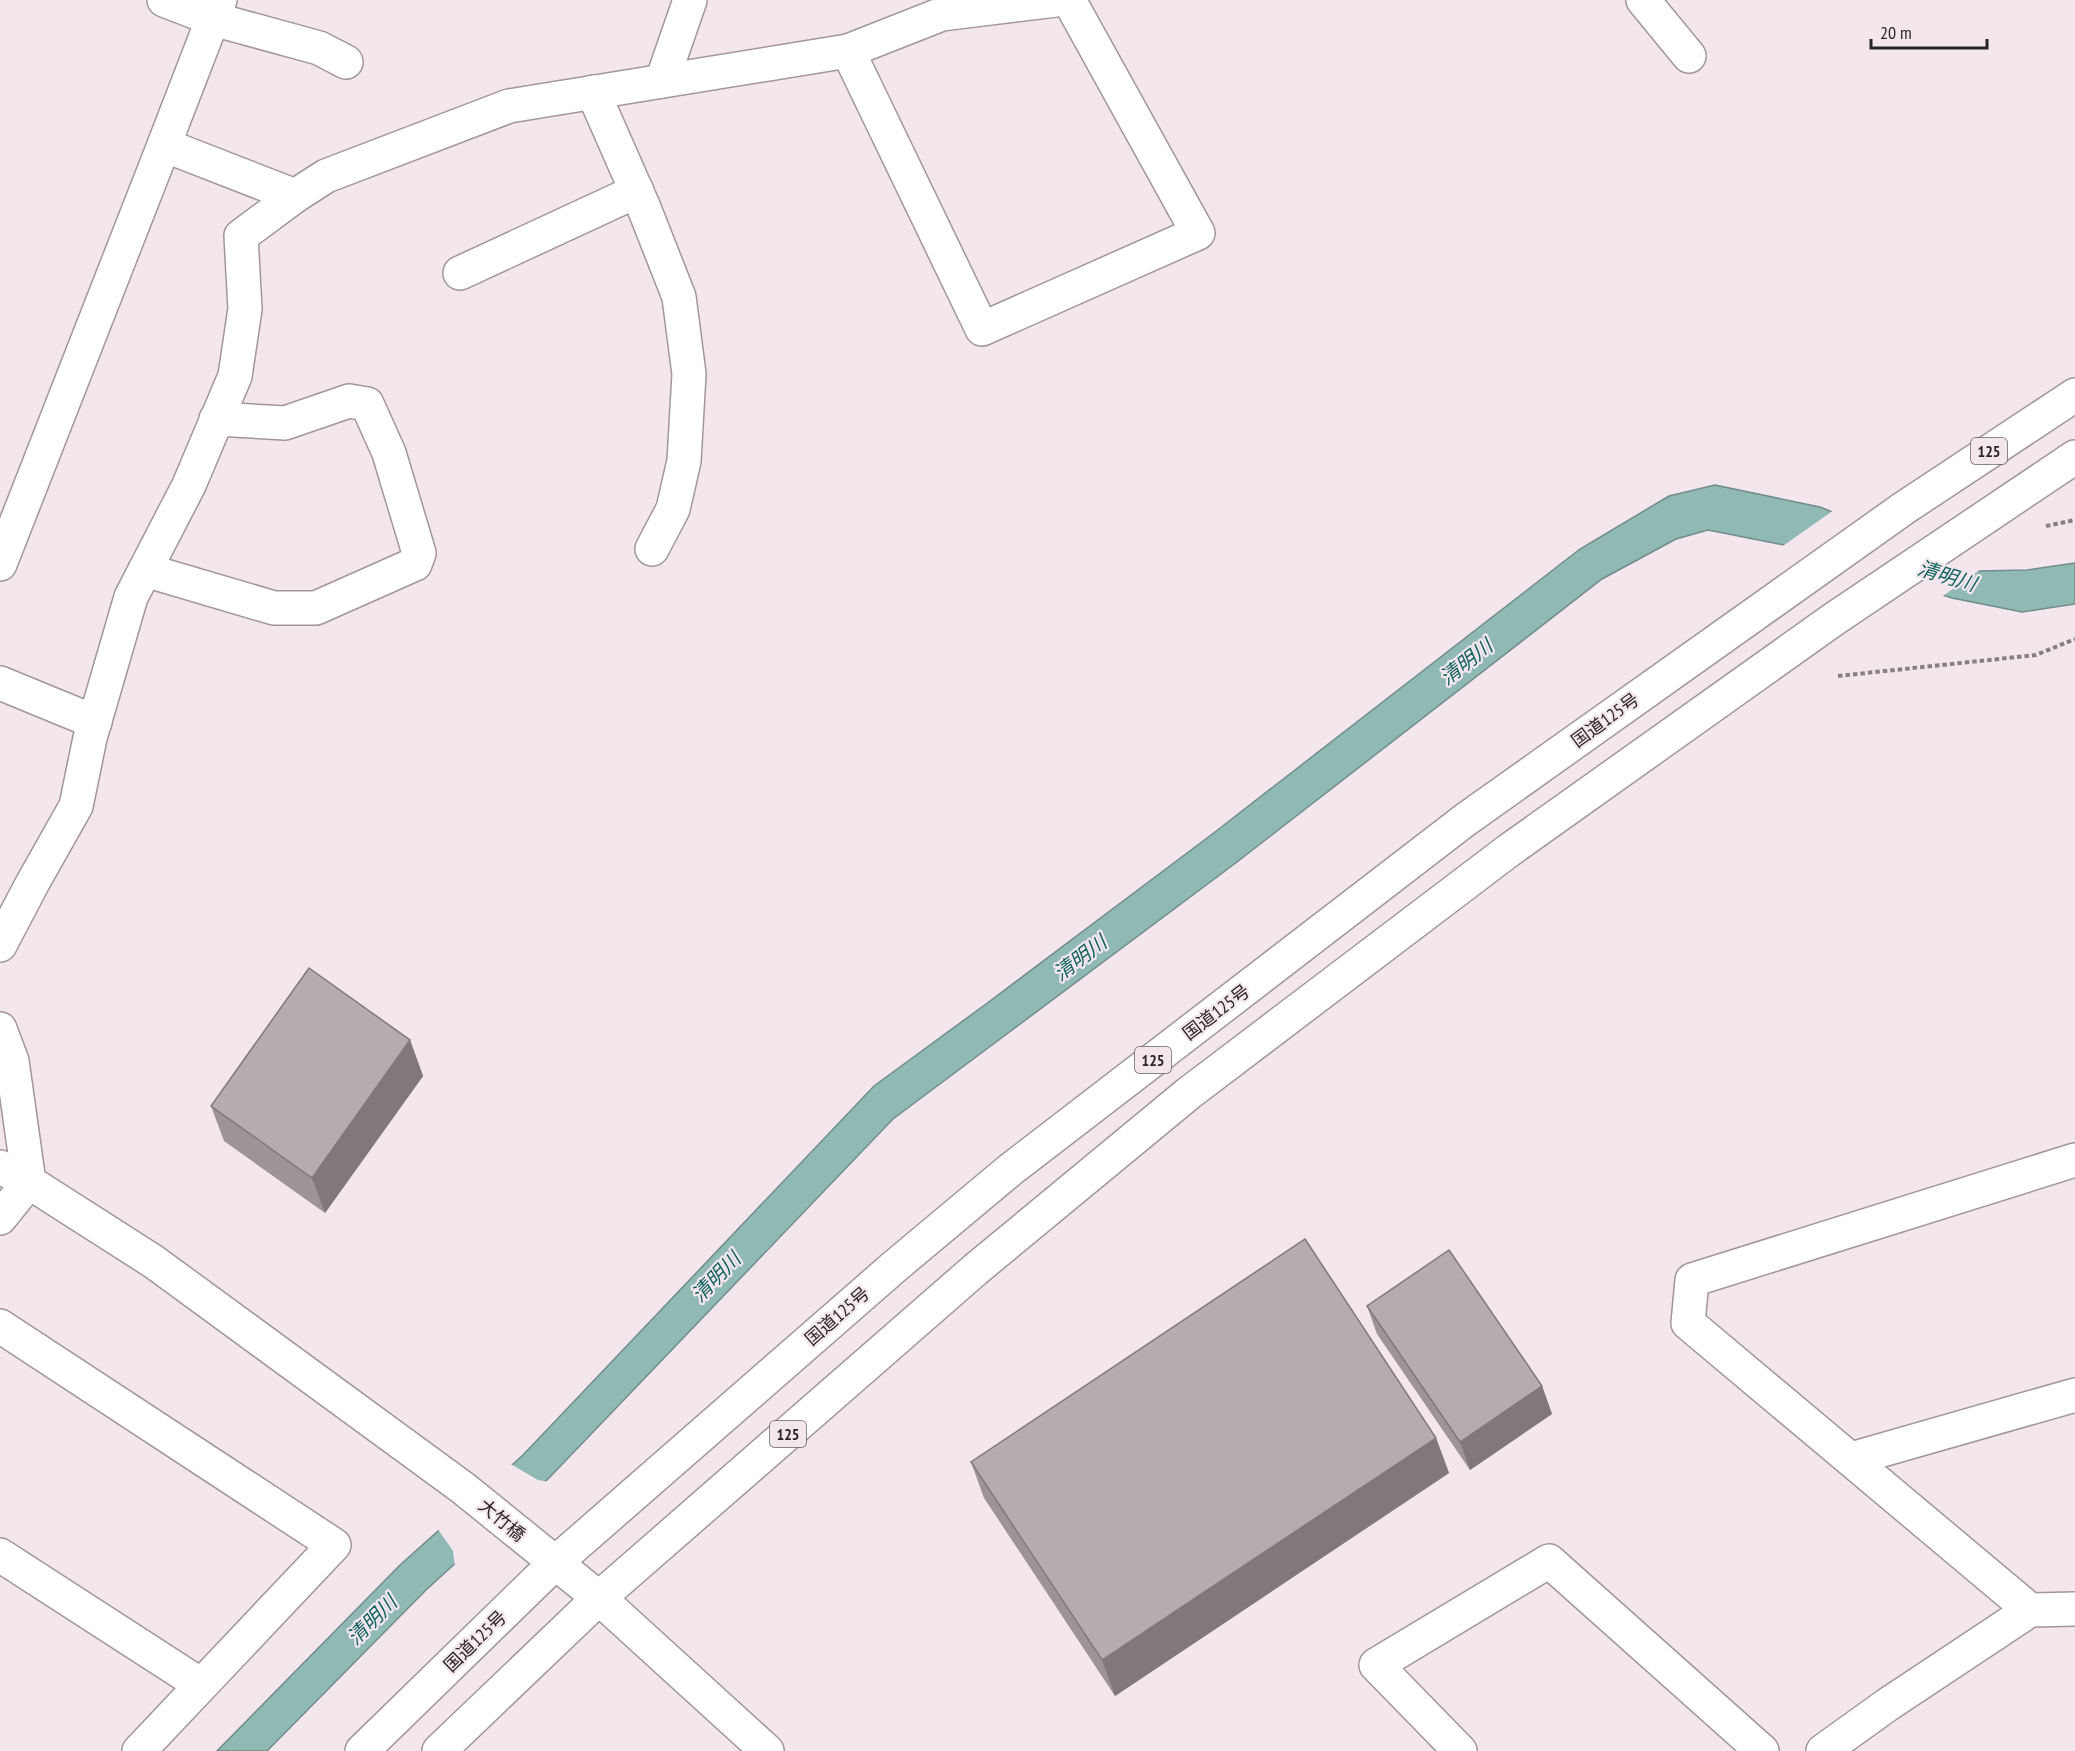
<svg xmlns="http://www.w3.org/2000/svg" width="2075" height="1751" viewBox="0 0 2075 1751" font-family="'PT Sans Narrow','Noto Sans JP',sans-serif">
<rect width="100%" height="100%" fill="#f3e6ed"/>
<!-- water -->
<polygon fill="#90b9b4" stroke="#718d8a" stroke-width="1.5" points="1715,485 1820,507 1978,571 2027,570 2075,563 2075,604 2022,612 1952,598 1799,548 1708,530 1676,539 1602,579 1237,862 893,1119 549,1478 426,1590 267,1751 217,1751 400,1565 523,1455 874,1086 986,1004 1215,832 1580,549 1669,496"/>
<!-- pier -->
<g fill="#f3e6ed">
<polygon points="1834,510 1979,568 1984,567 1940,598 1798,551 1780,548"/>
<polygon points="509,1463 538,1480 550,1482 455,1567 453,1551 437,1528"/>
</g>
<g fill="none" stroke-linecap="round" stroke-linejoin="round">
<!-- minor casing -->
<g stroke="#a2969d" stroke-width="36">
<g id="minor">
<polyline points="164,0 213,19 319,48 346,62"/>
<polyline points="220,0 164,145 295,196"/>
<polyline points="1643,0 1689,56"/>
<polyline points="848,51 982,329 1198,233 1069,0"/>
<polyline points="662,81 690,0"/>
<polyline points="593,92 644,208 679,297 689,374 684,461 673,509 652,549"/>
<polyline points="460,273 637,191"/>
<polyline points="0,564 164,145"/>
<polyline points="145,570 274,608 316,608 415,564 419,553 389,453 367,404 349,401 285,423 216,419"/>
<polyline points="0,683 95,722"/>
<polyline points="0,945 32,884 76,806 90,738 131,597 189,485 235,376 245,309 241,236 295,196 326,176 509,106 848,51 942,14 1056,0"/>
<polyline points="0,1029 12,1061 29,1182 0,1218"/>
<polyline points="0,1326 334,1545 139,1751"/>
<polyline points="1851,1459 2075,1395"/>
<polyline points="0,1555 201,1685"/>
<polyline points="2030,1610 1688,1323 1692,1280 2075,1160"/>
<polyline points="1460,1751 1376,1665 1549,1561 1762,1751"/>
<polyline points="1823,1751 1887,1705 2030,1610 2075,1609"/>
</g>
</g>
<!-- tertiary casing -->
<g stroke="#a2969d" stroke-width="36">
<polyline id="tertiary" points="0,1167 29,1182 154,1262 463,1488 599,1598 767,1751"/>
</g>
<!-- trunk casing -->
<g stroke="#a2969d" stroke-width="36">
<g id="trunk">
<polyline points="362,1751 555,1563 894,1267 1010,1170 1465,820 1904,508 2075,395"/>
<polyline points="439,1751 599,1598 976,1269 1189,1093 1508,851 1834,619 2075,457"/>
</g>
</g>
<!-- path -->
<g stroke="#877f83" stroke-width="4" stroke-dasharray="4.5 3" stroke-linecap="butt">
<polyline points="2046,526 2075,520"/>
<polyline points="1838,676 2036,655 2075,639"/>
</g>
<!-- minor -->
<use href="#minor" stroke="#fff" stroke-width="33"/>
<!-- tertiary -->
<use href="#tertiary" stroke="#fff" stroke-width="33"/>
<!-- trunk -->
<use href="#trunk" stroke="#fff" stroke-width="33"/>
</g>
<!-- wall -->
<g fill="#9d9399">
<polygon points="410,1040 423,1076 325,1213 224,1141 211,1106"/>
<polygon points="1367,1306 1542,1386 1552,1414 1470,1470 1377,1334"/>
<polygon points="1436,1438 1449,1473 1115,1696 984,1498 971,1462"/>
</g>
<!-- shaded-wall -->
<g fill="#80787d">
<polygon points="410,1040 423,1076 325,1213 312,1178"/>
<polygon points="1542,1386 1552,1414 1470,1470 1460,1442"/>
<polygon points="1436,1438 1449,1473 1115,1696 1102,1660"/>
</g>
<!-- building -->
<g fill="#b7abb2" stroke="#80787d" stroke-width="1.5">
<polygon points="309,968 410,1040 312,1178 211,1106"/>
<polygon points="1305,1239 1436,1438 1102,1660 971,1462"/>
<polygon points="1449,1250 1542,1386 1460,1442 1367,1306"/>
</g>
<g text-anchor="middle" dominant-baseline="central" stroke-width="4.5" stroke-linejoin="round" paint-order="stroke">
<!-- shield labels -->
<g fill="#f3e6ed" stroke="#665f63" stroke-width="1.5">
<rect x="1971" y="438" width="36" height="26" rx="4.5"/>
<rect x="1135" y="1047" width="36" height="26" rx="4.5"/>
<rect x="770" y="1421" width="36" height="26" rx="4.5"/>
</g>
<g font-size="16" font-weight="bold" fill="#2a2528">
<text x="1989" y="451">125</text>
<text x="1153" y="1060">125</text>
<text x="788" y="1434">125</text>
</g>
<!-- street labels -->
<g font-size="18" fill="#2a2528" stroke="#f3e6ed">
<text transform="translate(1605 720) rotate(-36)">国道125号</text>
<text transform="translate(1216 1012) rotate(-37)">国道125号</text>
<text transform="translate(837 1316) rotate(-41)">国道125号</text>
<text transform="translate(502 1520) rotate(40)">大竹橋</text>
<text transform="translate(475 1641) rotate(-44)">国道125号</text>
</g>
<!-- water labels -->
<g font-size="20" font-style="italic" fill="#0d615b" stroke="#f3e6ed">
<text transform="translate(1947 576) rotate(17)">清明川</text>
<text transform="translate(1466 662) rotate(-38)">清明川</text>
<text transform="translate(1080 958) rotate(-37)">清明川</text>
<text transform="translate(716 1277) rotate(-46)">清明川</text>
<text transform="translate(372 1620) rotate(-45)">清明川</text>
</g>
</g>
<!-- scale -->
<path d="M1871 39v9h116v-9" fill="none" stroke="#2a2528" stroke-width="3"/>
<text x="1880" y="39" font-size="18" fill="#2a2528" stroke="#f3e6ed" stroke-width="4.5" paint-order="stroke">20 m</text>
</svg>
